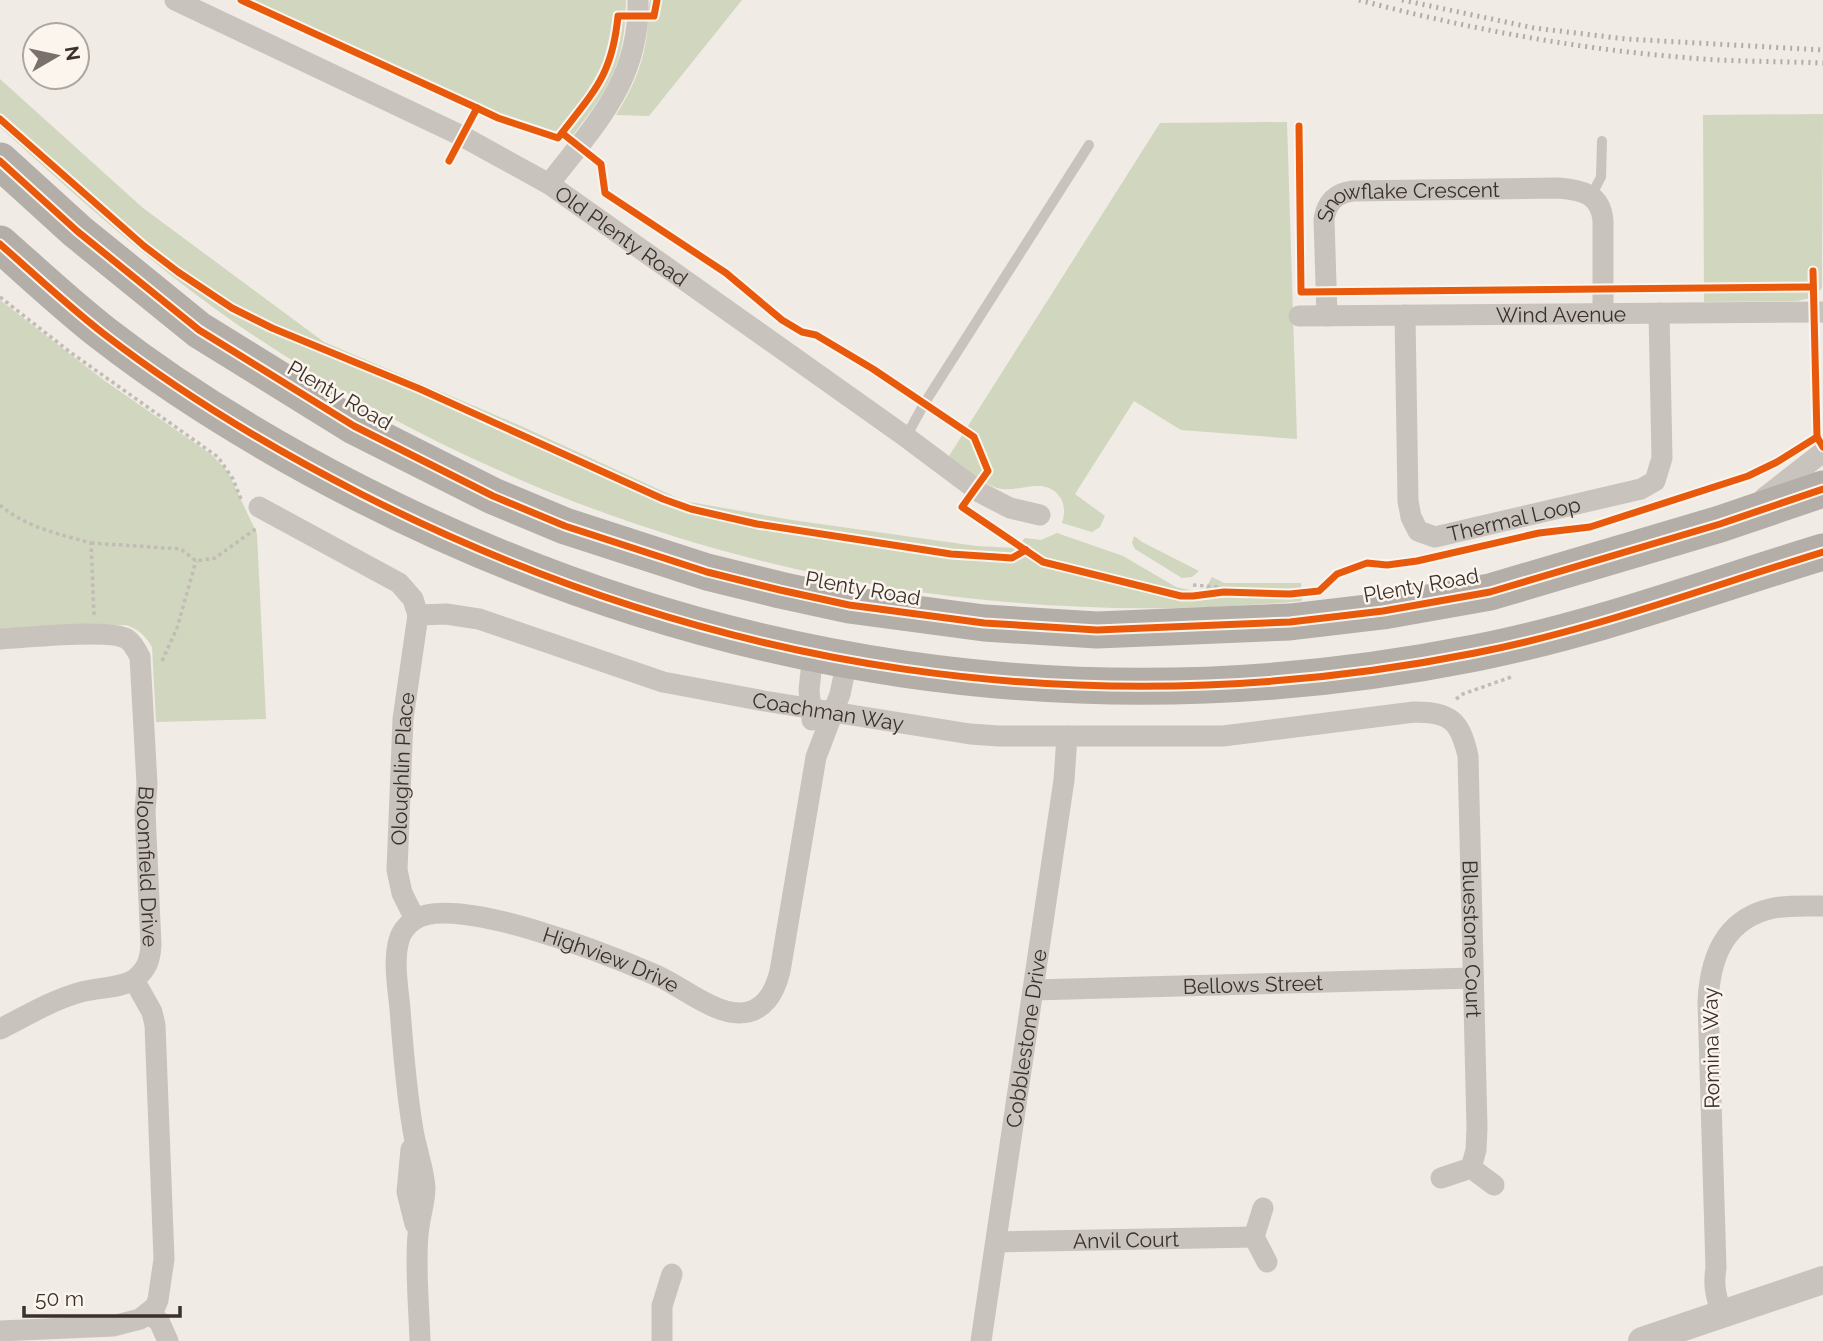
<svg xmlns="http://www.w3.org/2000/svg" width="1823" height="1341" viewBox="0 0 1823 1341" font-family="Raleway,sans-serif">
<rect width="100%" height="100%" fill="#f0ebe5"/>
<!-- green -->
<g fill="#d1d6bf">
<path d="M250,0h376c-1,66 -17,88 -56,139l-77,-27z"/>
<path d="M650,0h92l-93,116 -33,-1c16,-25 28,-52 31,-82 1,-11 0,-22 3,-33z"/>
<path d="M0,79l143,129 181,134 197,84 163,75 108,19 184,26 40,2 9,-10 16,2 16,-7 66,23 53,31 27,6 9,-16 12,6h77l1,18c-379,36 -750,-62 -1064,-276 -85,-59 -162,-129 -238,-198z"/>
<polygon points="1823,114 1822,288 1811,298 1797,301 1704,302 1703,115"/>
<path d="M1287,122l10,317 -116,-9 -47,-29 -59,93 30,22 -5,11 -8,5 -30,-9c3,-8 3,-18 -2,-26 -17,-23 -44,-1 -66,-10 -17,-7 -31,-21 -45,-31l211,-333z"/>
<path d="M0,300l105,81 107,74 16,17 29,62 9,185 -110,3 -4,-75c-7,-12 -14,-18 -26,-22l-126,5z"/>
<polygon points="1134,536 1142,542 1199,571 1192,577 1182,578 1135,549 1132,543"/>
</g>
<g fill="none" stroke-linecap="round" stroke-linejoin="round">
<!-- path -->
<g stroke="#c2bbb6" stroke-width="3.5" stroke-dasharray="3.5 3.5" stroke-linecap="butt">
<polyline points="0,297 70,352 218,457 233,479 241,499"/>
<path d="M0,505c25,22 59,29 91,38l3,72"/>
<polyline points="91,543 181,549 196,561 215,558 257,528"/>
<polyline points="1193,585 1217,587 1216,596"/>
<polyline points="162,661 177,628 196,561"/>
<polyline points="1456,699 1463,694 1514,676"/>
</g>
<!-- service -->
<g stroke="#c9c3be" stroke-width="10">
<polyline points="1591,196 1601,177 1602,141"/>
<polyline points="906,437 924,404 1089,145"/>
</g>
<!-- minor -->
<g stroke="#c9c3be" stroke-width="21">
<path id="s1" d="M175,0l287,136 87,48 357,253 75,56 29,15 30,7"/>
<path d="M549,184c46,-60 91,-103 89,-184"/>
<path id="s2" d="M1405,315l3,186 3,16 7,14 17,6 206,-48 14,-8 7,-23 -3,-145"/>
<path id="s3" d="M1299,316l524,-4"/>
<path id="s4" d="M1327,316l-3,-97c3,-17 12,-26 29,-28l206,-3c23,2 42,6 44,33v93"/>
<polyline points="1764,498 1823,452"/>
<path id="s5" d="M259,507l140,76 14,16 5,16 28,-1 33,5 184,63 101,19 206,33 29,2h224l191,-24c37,0 46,9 54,44l9,372 -1,22 -5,18"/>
<path id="s6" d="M0,639c25,-1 109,-11 127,0 6,4 10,12 13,18l7,127 -2,28 6,133c-1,16 -4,24 -17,35l18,32 3,13 9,234 -6,41 -3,7 -15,12 -27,7 -113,5"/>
<polyline points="812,720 809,690 813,653"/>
<path id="s7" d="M415,919l-13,-26 -5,-23 6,-151 15,-104"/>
<path id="s8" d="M1033,990l440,-12"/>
<path d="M0,1029c26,-13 52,-29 81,-37 18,-5 36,-3 53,-12"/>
<polyline points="411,1149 407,1192 415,1224"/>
<polyline points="1441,1178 1471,1168 1494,1185"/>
<polyline points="1263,1208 1254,1237 1267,1262"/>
<path id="s9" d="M996,1242l258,-5"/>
<polyline points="147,1314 159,1321 168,1341"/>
<path d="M1722,1314c-6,-17 -9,-29 -6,-46l-8,-266c2,-45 17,-84 66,-94 16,-3 33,-2 49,-2"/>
<path id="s10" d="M420,1341c-1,-35 -5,-72 -2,-106 1,-16 7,-32 7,-47 -1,-19 -9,-39 -12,-58 -7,-40 -10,-81 -13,-121 -2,-22 -7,-47 -1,-69 2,-8 8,-15 15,-20 41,-28 200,37 244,56 24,11 55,37 81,37 25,0 36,-21 41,-42l36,-214 24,-63 7,-33"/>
<polyline points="662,1341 662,1306 672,1274"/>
<path id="s11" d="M981,1341l83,-561 3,-44"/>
</g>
<!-- tertiary -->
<polyline stroke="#c9c3be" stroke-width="28" points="1642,1341 1823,1280"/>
<!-- trunk -->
<g stroke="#b4aea8" stroke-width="37">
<polyline points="0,161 77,231 199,330 354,426 493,496 565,526 707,572 780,590 849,605 984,623 1097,630 1290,622 1383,611 1490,592 1720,524 1823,489"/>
<path d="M0,244c34,30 68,62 104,90 80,62 167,114 257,160 350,178 727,236 1114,159 118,-23 233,-66 348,-101"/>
</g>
<!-- rail -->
<g stroke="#b1aca8" stroke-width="5" stroke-dasharray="2 5" stroke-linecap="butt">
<path d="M1359,0c106,28 212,48 320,57 48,5 96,4 144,6"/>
<polyline points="1402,0 1534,28 1626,39 1823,50"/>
</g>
<!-- cycleway casing -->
<g stroke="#fbf5ee" stroke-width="11">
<g id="cycleway">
<polyline points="241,0 477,108"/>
<polyline points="0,119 144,246 178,272 232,308 272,328 420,389 663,499 691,509 757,524 951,554 1012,558 1026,550"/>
<polyline points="1299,126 1301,292 1813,287"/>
<polyline points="562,133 601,164 605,193 726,273 782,320 802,332 816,335 873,369 974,437 988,471 962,507 1043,562 1181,596 1193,596 1224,592 1290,594 1319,591 1337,574 1367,563 1387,565 1417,561 1539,533 1590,527 1748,476 1777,462 1817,437 1823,447"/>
<polyline points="0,161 77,231 199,330 354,426 493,496 565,526 707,572 780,590 849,605 984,623 1097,630 1290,622 1383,611 1490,592 1720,524 1823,489"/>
<path d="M449,161l28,-53 21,10 60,20c35,-46 54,-61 60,-122h36l3,-16"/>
<path d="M0,244c34,30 68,62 104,90 80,62 167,114 257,160 350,178 727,236 1114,159 118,-23 233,-66 348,-101"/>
<polyline points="1813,271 1817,437"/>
</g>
</g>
<!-- cycleway -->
<use href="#cycleway" stroke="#e8590c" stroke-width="7"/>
</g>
<g text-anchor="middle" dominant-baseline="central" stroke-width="5" stroke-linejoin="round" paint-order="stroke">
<!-- street labels -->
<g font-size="21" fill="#3b302b" stroke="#fbf5ee">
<text stroke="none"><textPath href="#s4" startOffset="191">Snowflake Crescent</textPath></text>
<text stroke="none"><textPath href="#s1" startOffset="506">Old Plenty Road</textPath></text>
<text stroke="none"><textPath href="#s3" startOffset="262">Wind Avenue</textPath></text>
<text transform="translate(340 395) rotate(30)">Plenty Road</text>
<text stroke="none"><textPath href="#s2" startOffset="317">Thermal Loop</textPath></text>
<text transform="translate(1421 585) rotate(-10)">Plenty Road</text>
<text transform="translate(863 588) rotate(10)">Plenty Road</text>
<text stroke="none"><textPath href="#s5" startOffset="621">Coachman Way</textPath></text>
<text stroke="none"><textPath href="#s7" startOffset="154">Oloughlin Place</textPath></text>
<text stroke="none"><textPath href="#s6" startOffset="360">Bloomfield Drive</textPath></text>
<text stroke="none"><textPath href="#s5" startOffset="1472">Bluestone Court</textPath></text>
<text stroke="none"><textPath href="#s10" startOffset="635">Highview Drive</textPath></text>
<text stroke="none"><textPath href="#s8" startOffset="220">Bellows Street</textPath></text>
<text stroke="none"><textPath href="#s11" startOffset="306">Cobblestone Drive</textPath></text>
<text transform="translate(1711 1048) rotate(-91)">Romina Way</text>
<text stroke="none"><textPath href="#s9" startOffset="130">Anvil Court</textPath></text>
</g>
</g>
<!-- north arrow -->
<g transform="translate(56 56) rotate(81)"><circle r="33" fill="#fbf5ee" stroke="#aea6a0" stroke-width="2"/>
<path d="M0-5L12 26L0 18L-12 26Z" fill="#7a716c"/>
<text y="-10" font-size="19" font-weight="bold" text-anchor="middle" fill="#3b302b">N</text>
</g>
<!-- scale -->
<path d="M24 1306v10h156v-10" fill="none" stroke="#3b302b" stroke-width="3.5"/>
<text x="35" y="1306" font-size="21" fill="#3b302b" stroke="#fbf5ee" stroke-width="5" paint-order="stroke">50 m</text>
</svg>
